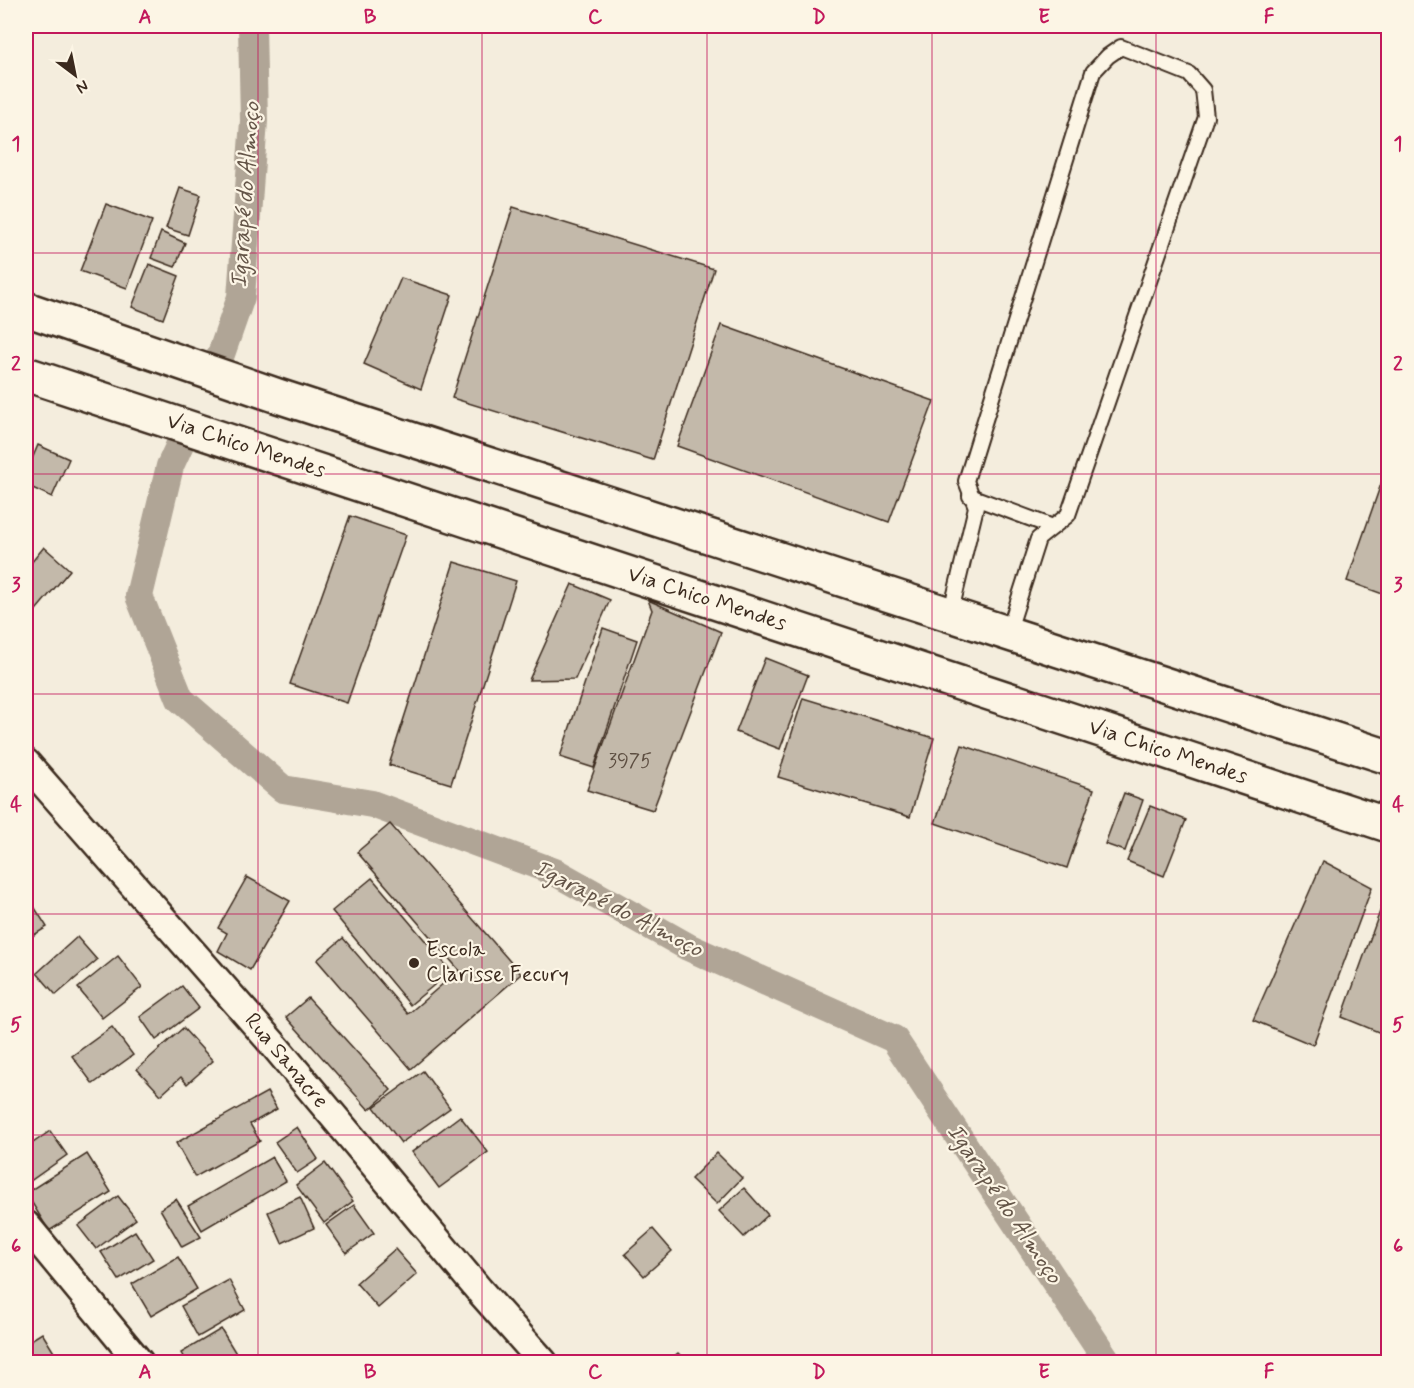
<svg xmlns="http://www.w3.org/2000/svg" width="1414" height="1388" viewBox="0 0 1414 1388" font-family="Mynerve,sans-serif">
<rect width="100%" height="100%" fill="#f4eddd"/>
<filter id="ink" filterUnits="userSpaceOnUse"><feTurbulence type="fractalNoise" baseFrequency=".0167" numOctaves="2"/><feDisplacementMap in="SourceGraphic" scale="12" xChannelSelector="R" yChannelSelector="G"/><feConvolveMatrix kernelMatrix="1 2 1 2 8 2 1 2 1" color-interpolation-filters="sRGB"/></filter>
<g filter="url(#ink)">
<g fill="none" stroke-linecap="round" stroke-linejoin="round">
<!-- canal -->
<g stroke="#b0a596" stroke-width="28">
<polyline points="219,360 241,297 254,121 252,26"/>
<polyline points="181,442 170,466 139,596 180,699 283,789 372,804 555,872 688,947 894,1039 1108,1362"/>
</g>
</g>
<!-- building -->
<g fill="#c3b9aa" stroke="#3b2a1e" stroke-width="1.5">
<polygon points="180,188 201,195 188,235 166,228"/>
<polygon points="106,204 152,221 127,288 80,271"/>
<polygon points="513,207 714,269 653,460 452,398"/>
<polygon points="161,232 185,243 175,267 151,258"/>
<polygon points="149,264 179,276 163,319 132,307"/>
<polygon points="401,278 452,295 421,389 364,364"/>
<polygon points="721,325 934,401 889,522 677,446"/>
<polygon points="38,445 69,459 52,497 26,485 26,473"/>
<polygon points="1388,464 1388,596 1347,581"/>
<polygon points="350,516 406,535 347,703 290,684"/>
<polygon points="44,547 70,570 31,616 26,612 26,569"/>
<polygon points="454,562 516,581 451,784 389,765"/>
<polygon points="572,584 610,600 575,679 529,680"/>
<polygon points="648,600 721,632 653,810 587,790 652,610"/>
<polygon points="603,628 637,640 594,768 560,757"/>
<polygon points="765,658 808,675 780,749 736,732"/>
<polygon points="803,698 934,738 910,817 778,777"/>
<polygon points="962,745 1094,789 1067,868 935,823"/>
<polygon points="1124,793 1143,800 1125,851 1105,844"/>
<polygon points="1150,806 1186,820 1164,876 1127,861"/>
<polygon points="390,824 521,974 411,1069 317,960 343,938 408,1014 459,970 357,852"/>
<polygon points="1323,861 1372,887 1313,1045 1253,1020"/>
<polygon points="247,877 290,901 250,970 218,951 227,933 218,928"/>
<polygon points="372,878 451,971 410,1005 332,911"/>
<polygon points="1388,889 1388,1036 1342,1017"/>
<polygon points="26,894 47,927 26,940"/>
<polygon points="77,937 97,960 56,995 37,973"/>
<polygon points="118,956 142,987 102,1018 78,988"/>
<polygon points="182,986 199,1008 156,1040 140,1017"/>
<polygon points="308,998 391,1090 369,1110 286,1017"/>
<polygon points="112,1027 133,1055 93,1084 72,1056"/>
<polygon points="183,1028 213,1061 187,1084 181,1077 161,1095 137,1069"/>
<polygon points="423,1071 450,1108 401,1143 374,1107"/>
<polygon points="267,1092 277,1109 250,1124 260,1141 195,1177 176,1143"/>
<polygon points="460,1116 488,1152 439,1188 412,1152"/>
<polygon points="297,1127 318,1159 297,1173 275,1142"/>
<polygon points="50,1131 67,1155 26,1184 26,1148"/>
<polygon points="717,1153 742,1178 717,1204 691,1179"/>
<polygon points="87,1154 111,1192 49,1231 26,1193"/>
<polygon points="272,1157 286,1181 202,1230 188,1206"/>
<polygon points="325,1163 353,1201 324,1223 296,1185"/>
<polygon points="744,1188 768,1215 744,1237 719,1211"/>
<polygon points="118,1196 136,1219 96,1249 78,1226"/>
<polygon points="300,1197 314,1228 282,1243 268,1212"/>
<polygon points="176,1199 201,1237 182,1247 160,1209"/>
<polygon points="354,1205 374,1233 346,1253 326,1225"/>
<polygon points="653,1229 672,1251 644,1276 625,1254"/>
<polygon points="135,1231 153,1259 119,1280 101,1252"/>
<polygon points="395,1249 417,1274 378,1308 356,1283"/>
<polygon points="178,1257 197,1289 151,1316 132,1284"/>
<polygon points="229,1280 245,1310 198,1337 181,1306"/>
<polygon points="221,1329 237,1355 225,1362 186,1362 181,1353"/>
<polygon points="42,1333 60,1362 26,1362 26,1343"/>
<polygon points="678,1353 687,1362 667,1362"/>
</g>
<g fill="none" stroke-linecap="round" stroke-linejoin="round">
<!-- lane casing -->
<g stroke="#3b2a1e" stroke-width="18">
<g id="lane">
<polyline points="970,496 1053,527"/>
<polyline points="950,615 976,507 966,481 1093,72 1108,56 1121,47 1189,74 1203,90 1206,117 1068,515 1038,539 1008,633"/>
</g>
</g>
<!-- street casing -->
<g stroke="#3b2a1e" stroke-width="32">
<g id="street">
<polyline points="26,763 273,1044 479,1290 543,1362"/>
<polyline points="26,1225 139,1362"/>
</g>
</g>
<!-- primary casing -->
<g stroke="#3b2a1e" stroke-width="38">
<g id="primary">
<polyline points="26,309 278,396 1388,757"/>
<polyline points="26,374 1388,825"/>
</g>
</g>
<!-- lane -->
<use href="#lane" stroke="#fcf5e5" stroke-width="14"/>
<!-- street -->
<use href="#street" stroke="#fcf5e5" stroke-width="27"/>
<!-- primary -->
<use href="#primary" stroke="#fcf5e5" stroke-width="33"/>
</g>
</g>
<!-- grid -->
<path fill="none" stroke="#c2185b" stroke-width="1.5" stroke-opacity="0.55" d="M258,26v1336M482,26v1336M707,26v1336M932,26v1336M1156,26v1336M26,253h1362M26,474h1362M26,694h1362M26,914h1362M26,1135h1362"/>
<!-- markers -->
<circle fill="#3b2a1e" stroke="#fcf5e5" stroke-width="2" cx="414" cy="963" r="6"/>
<g text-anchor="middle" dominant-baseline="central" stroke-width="4.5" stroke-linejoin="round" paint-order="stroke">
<!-- number labels -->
<g font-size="20" fill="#5d4e41">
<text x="630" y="761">3975</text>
</g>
<!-- street labels -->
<g font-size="22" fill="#3b2a1e" stroke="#fcf5e5">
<text transform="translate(246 446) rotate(18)">Via Chico Mendes</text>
<text transform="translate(707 599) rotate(18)">Via Chico Mendes</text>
<text transform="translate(1168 752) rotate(18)">Via Chico Mendes</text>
<text transform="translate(286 1061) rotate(50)">Rua Sanacre</text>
</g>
<!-- poi labels -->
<g font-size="22" fill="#3b2a1e" stroke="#fcf5e5" text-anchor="start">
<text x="426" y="950">Escola<tspan x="426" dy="25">Clarisse Fecury</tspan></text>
</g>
<!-- water labels -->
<g font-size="24" font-style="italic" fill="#645548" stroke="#fcf5e5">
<text transform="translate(246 195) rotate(-86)">Igarapé do Almoço</text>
<text transform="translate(618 909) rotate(27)">Igarapé do Almoço</text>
<text transform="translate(1004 1204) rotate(56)">Igarapé do Almoço</text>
</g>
</g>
<!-- margin -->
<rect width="1414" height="1388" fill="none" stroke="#fcf5e5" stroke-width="66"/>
<!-- north arrow -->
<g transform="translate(75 75) rotate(148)" stroke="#fcf5e5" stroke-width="4.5" paint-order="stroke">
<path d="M0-4.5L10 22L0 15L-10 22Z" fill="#3b2a1e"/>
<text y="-9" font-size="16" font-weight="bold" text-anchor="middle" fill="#3b2a1e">N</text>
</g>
<rect x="33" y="33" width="1348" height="1322" fill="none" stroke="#c2185b" stroke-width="2"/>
<g font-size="20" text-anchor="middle" font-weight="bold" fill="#c2185b">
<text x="145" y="23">A</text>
<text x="370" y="23">B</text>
<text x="595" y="23">C</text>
<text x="819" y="23">D</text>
<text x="1044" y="23">E</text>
<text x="1269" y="23">F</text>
<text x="16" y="150">1</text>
<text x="1398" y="150">1</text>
<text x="16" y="370">2</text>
<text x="1398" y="370">2</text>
<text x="16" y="591">3</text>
<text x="1398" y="591">3</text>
<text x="16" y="811">4</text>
<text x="1398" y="811">4</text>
<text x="16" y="1031">5</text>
<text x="1398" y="1031">5</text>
<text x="16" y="1252">6</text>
<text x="1398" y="1252">6</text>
<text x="145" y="1378">A</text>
<text x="370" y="1378">B</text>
<text x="595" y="1378">C</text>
<text x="819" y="1378">D</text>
<text x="1044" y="1378">E</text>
<text x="1269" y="1378">F</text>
</g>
</svg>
